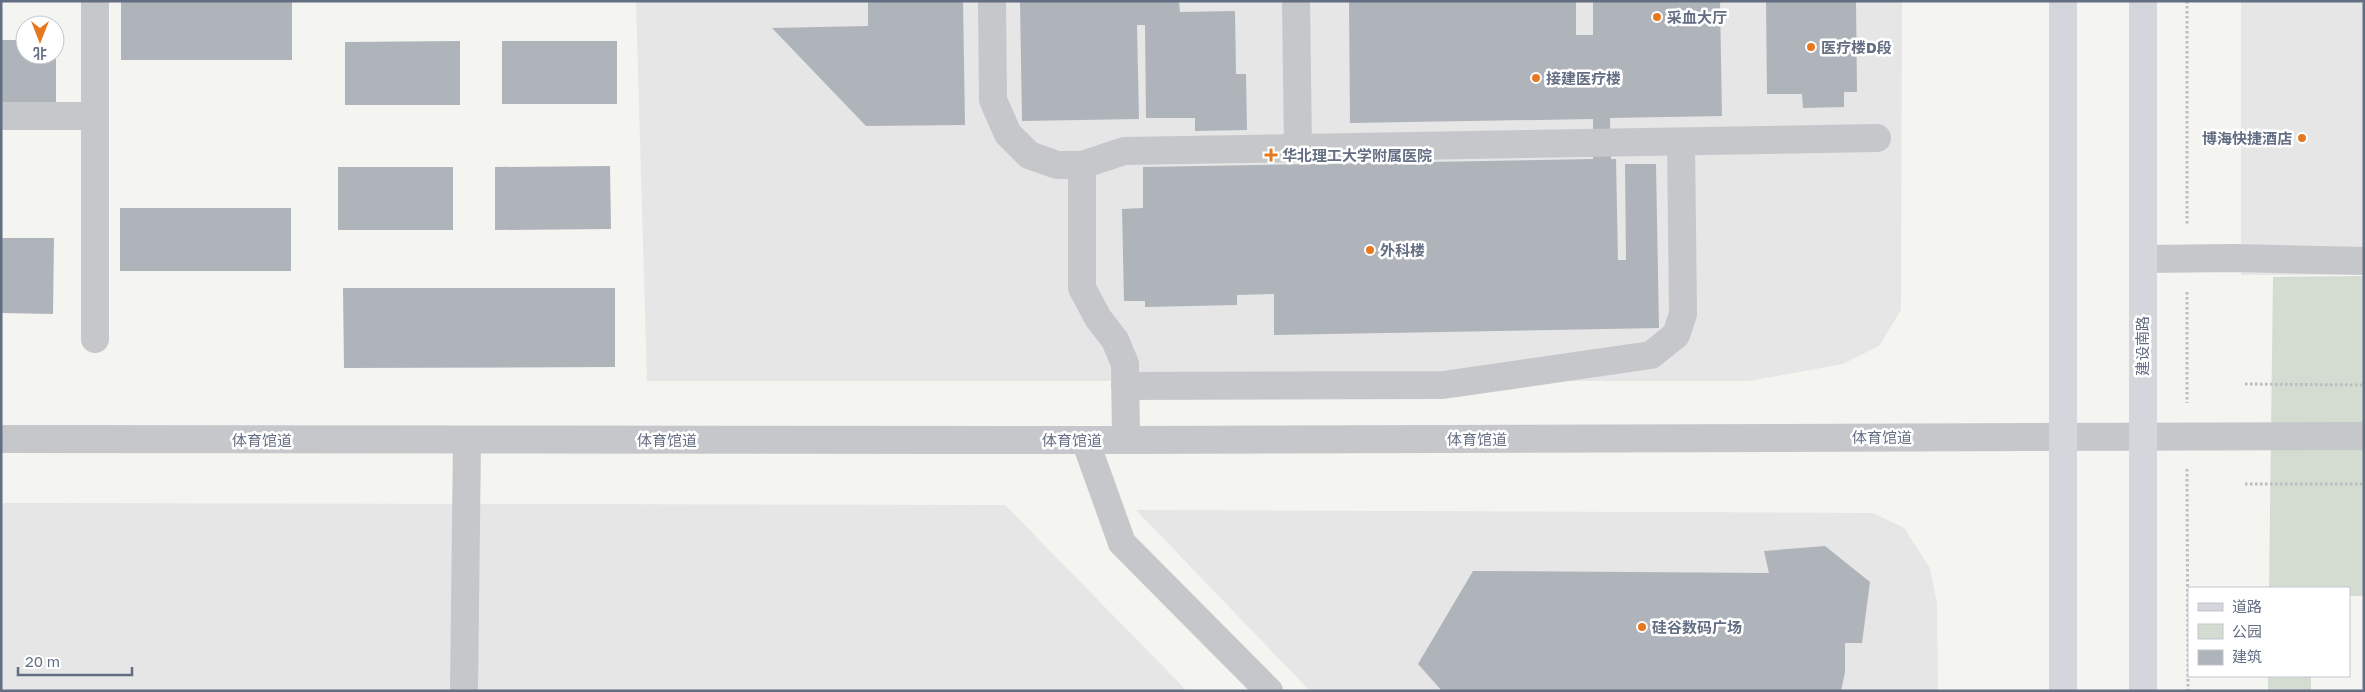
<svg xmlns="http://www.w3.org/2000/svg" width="2365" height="692" viewBox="0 0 2365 692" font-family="'Golos Text','Noto Sans SC',sans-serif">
<rect width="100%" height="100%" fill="#f4f5f1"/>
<!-- built -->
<g fill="#e5e6e5">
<polygon points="636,1 1902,1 1901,310 1879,346 1843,364 1749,381 647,381"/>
<rect x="2241" y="1" width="123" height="274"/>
<polygon points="1,503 1005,505 1187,691 1,691"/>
<polygon points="1136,510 1873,513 1904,528 1930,568 1937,604 1938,691 1310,691"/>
</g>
<!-- green -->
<g fill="#d4dcd2">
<polygon points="2364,276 2364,596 2349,596 2349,588 2269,588 2273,277"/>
<rect x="2268" y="676" width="43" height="15"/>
</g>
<!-- building -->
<g fill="#afb4bb">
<rect x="121" y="1" width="171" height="59"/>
<polygon points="868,1 963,1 965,125 866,126 772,28 868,26"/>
<polygon points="1020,1 1179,1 1180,12 1235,11 1236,74 1246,74 1247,130 1195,131 1195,118 1146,118 1145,25 1137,25 1139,119 1022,121"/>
<polygon points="1349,1 1576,1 1576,35 1593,35 1593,1 1720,1 1722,116 1610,118 1611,159 1616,159 1618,260 1626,260 1625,164 1656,164 1659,328 1274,335 1274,294 1237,295 1237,305 1145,307 1145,301 1124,301 1122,209 1143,208 1143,167 1593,159 1593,119 1350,123"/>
<polygon points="1766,1 1856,1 1857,92 1844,92 1844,107 1803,108 1802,94 1767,94"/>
<polygon points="1,40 25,40 25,55 56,55 56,103 1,103"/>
<polygon points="460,41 460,105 345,105 345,42"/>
<rect x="502" y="41" width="115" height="63"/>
<polygon points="610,166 611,229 495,230 495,167"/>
<rect x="338" y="167" width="115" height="63"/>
<rect x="120" y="208" width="171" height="63"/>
<polygon points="1,238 54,238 53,314 1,313"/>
<polygon points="343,288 615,288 615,367 344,368"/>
<polygon points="1825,546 1870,582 1862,643 1845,643 1845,672 1841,691 1442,691 1418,664 1473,571 1769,573 1764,551"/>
</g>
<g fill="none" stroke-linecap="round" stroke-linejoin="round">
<!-- path -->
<g stroke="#bcbdc0" stroke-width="3" stroke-dasharray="2.5 2.5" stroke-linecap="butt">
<polyline points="2187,1 2187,226"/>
<polyline points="2187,292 2187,403"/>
<polyline points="2245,384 2364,385"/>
<polyline points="2187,469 2188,691"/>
<polyline points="2245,484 2364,484"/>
</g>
<!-- minor -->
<g stroke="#c5c7cb" stroke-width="28">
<polyline points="95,1 95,339"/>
<polyline points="992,1 993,100 1008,134 1029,155 1057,165 1082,165 1124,151 1877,138"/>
<polyline points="1296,1 1298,148"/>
<polyline points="1,116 95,116"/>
<polyline points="1082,165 1082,288 1098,318 1115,340 1125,364 1126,440"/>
<polyline points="2143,259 2234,258 2364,261"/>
<polyline points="1125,386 1443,385 1651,355 1676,335 1683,314 1681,142"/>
<polyline points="1,439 1126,440 2364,436"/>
<polyline points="1085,440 1122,543 1269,691"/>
<polyline points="464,691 467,441"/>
</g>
<!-- major -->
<g stroke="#d4d6dc" stroke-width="28">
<polyline points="2063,1 2063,691"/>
<polyline points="2143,1 2143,691"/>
</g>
</g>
<!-- markers -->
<g fill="#e67820" stroke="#fff" stroke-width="2">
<circle cx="1657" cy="17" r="5"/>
<circle cx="1811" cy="47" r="5"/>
<circle cx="1536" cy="78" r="5"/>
<circle cx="2302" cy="138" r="5"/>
<path d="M1268.5 147.5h5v5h5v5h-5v5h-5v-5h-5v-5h5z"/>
<circle cx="1370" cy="250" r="5"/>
<circle cx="1642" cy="627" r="5"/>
</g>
<g text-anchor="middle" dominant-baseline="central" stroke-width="5" stroke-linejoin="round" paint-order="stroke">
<!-- poi labels -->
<g font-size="15" font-weight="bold" fill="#636e83" stroke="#fff" text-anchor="start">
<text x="1667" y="17">采血大厅</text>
<text x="1821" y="47">医疗楼D段</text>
<text x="1546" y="78">接建医疗楼</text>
<text x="2292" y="138" text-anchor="end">博海快捷酒店</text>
<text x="1282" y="155">华北理工大学附属医院</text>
<text x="1380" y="250">外科楼</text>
<text x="1652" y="627">硅谷数码广场</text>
</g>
<!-- street labels -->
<g font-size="15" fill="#636e83" stroke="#fff">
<text transform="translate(2142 346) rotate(-90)">建设南路</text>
<text x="1882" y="437">体育馆道</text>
<text x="1477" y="439">体育馆道</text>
<text x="262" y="440">体育馆道</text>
<text x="667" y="440">体育馆道</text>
<text x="1072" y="440">体育馆道</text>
</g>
</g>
<!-- border -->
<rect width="2365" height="692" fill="none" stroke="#636e83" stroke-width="5"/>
<!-- legend -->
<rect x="2188" y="587" width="162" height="90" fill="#ffffff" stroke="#c1c5cd"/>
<rect x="2198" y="603" width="25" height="8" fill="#d4d6dc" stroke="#c1c5cd"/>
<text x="2232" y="612" font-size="15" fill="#636e83">道路</text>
<rect x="2198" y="624" width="25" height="15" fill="#d4dcd2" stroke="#c1c5cd"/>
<text x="2232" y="637" font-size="15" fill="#636e83">公园</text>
<rect x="2198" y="650" width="25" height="15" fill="#afb4bb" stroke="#c1c5cd"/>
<text x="2232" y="662" font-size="15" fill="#636e83">建筑</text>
<!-- north arrow -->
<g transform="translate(40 40) rotate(180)"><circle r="24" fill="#ffffff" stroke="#c1c5cd"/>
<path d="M0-4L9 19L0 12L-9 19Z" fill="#e67820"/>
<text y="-8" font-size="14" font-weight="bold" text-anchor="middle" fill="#636e83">北</text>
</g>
<!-- scale -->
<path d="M18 667v8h114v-8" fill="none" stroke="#636e83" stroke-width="2.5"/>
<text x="25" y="667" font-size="15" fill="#636e83" stroke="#ffffff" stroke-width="4" paint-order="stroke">20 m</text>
</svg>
